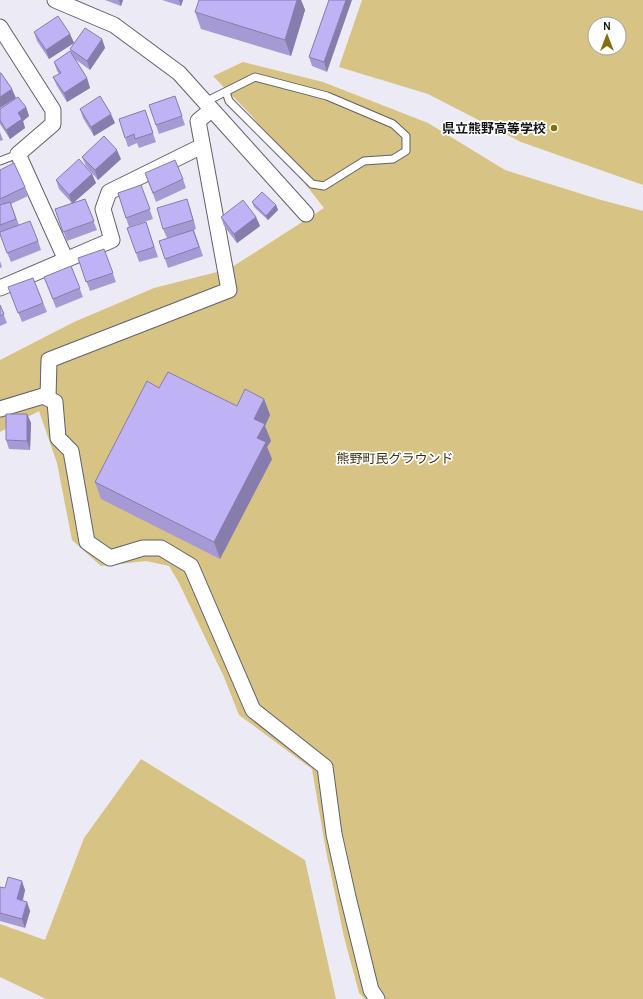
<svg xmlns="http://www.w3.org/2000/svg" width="643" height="999" viewBox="0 0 643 999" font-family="Karla,'Noto Sans JP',sans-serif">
<rect width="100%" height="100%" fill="#ecebf5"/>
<!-- green -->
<g fill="#d7c383" fill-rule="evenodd">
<path d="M362,0h281v185l-122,-43 -93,-48 -89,-27zM595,24h24v24h-24z"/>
<polygon points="243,62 323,82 428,123 505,170 601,200 643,211 643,999 365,999 359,993 344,937 326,851 312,769 239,715 224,677 179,583 169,566 146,561 101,566 72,540 57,463 39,411 0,432 0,360 74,322 154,288 229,269 324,208 251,115 213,76"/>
<polygon points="141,759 305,860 336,999 46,999 0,977 0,924 45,940 84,838"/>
</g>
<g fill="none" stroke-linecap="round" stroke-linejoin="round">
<!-- service casing -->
<g stroke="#62616a" stroke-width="9">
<g id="service">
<polyline points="205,102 255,77 327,96 393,124 406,136 406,151 393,159 364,161 324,186 312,184 229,101 226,92"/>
<polyline points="0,161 18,154"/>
</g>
</g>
<!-- minor casing -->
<g stroke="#62616a" stroke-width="17">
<g id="minor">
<polyline points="55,0 114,25 179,73 306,214"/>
<polyline points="0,27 53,110 53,124 18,154 66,260"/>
<polyline points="0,288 112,240 103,209 109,192 202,146"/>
<polyline points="48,398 49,360 229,290 198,121 211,110"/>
<polyline points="0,409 43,396 55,402 58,438 71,451 87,542 110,558 143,548 161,548 191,566 253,710 325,767 334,834 348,897 371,990 377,999"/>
</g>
</g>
<!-- service -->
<use href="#service" stroke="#fff" stroke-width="7"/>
<!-- minor -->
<use href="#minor" stroke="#fff" stroke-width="15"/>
</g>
<!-- wall -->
<g fill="#a59ad3">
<polygon points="105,0 123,0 121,6"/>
<polygon points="162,0 183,0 181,6"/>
<polygon points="297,0 301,0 305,10 291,56 201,29 195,12"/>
<polygon points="329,0 327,72 312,66 309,57"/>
<polygon points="34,32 70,34 74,43 49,59 37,41"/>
<polygon points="102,39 105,48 90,70 75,59 87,78 90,88 67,102 57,86 53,77 59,74 57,71 54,62 72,55 70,49"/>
<polygon points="175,96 185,125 159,134 149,105"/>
<polygon points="26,107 29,116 23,121 25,128 10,139 0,124 0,109"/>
<polygon points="80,109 115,123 94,136 83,118"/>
<polygon points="145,110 156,142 139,148 137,143 128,147 119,119"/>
<polygon points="0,132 3,140 0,141"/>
<polygon points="82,157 121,159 98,180 86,166"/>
<polygon points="0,170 25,187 28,196 11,204 19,225 38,241 41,250 11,262 0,235"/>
<polygon points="145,173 183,179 186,188 156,202"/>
<polygon points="92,174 96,183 73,203 85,199 97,230 67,241 55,209 72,203 59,189 56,180"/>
<polygon points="141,185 153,219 129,227 118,193"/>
<polygon points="252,202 276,205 278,210 268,220 254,207"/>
<polygon points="190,208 196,229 194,230 203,256 168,268 159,241 181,234 167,238 163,229"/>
<polygon points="221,217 256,217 260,226 237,243 224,226"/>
<polygon points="146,222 158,257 139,262 136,253"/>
<polygon points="104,249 116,282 90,291 78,258"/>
<polygon points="0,261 2,267 0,268"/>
<polygon points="71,266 83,297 56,308 44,277"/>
<polygon points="33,278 47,312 22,322 8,287"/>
<polygon points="0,305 7,323 0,326"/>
<polygon points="159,388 237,406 264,399 270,415 265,426 271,441 267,447 272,459 220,559 101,499 95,482"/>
<polygon points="27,414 31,423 30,450 9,449 6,440"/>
<polygon points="0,887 5,888 25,890 23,901 27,902 30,911 25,928 0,921"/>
</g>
<!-- shaded-wall -->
<g fill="#867dac">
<polygon points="119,0 123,0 121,6"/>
<polygon points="179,0 183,0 181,6"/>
<polygon points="297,0 301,0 305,10 291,56 285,40"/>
<polygon points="346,0 352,0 327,72 324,62"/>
<polygon points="70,34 74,43 49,59 46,50"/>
<polygon points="102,39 105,48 90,70 87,61"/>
<polygon points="87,78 90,88 67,102 64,93"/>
<polygon points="12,89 16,98 0,108 0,97"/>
<polygon points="26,107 29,116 23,121 25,128 10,139 6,130 18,113"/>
<polygon points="111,114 115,123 94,136 91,127"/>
<polygon points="117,150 121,159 98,180 95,170"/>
<polygon points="92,174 96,183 72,204 69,195"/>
<polygon points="187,199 190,208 196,229 193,220"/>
<polygon points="276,205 278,210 268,220 266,216"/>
<polygon points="256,217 260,226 237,243 234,234"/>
<polygon points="264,399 270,415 265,426 271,441 267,447 272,459 220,559 214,542 257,438 254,419"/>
<polygon points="27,414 31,423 30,450 27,441"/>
<polygon points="22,881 25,890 20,908 17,899"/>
<polygon points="27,902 30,911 25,928 22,919"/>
</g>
<!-- building -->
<g fill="#c0b3f5" stroke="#867dac">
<polygon points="199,0 297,0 285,40 195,12"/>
<polygon points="329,0 346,0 324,62 309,57"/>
<polygon points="58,16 70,34 46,50 34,32"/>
<polygon points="85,28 102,39 87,61 70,49"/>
<polygon points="70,51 87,78 64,93 53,77 61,73 54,62"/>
<polygon points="0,73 1,73 12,89 0,97"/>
<polygon points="100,96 111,114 91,127 80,109"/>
<polygon points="175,96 182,116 156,125 149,105"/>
<polygon points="18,97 26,107 18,113 22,119 6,130 0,120 0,109"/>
<polygon points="145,110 153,133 135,139 134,134 125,138 119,119"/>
<polygon points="104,136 117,150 95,170 82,157"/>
<polygon points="79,159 92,174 69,195 56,180"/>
<polygon points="175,160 183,179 153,193 145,173"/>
<polygon points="14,163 25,187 0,199 0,170"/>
<polygon points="141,185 150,209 126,218 118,193"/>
<polygon points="262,192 276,205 266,216 252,202"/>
<polygon points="85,199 94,221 63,232 55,209"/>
<polygon points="187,199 193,220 163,229 157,208"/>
<polygon points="243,200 256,217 234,234 221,217"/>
<polygon points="10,202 16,219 0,225 0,205"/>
<polygon points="30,221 38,241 7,253 0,234 0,232"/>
<polygon points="146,222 154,247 136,253 127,228"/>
<polygon points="193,230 199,247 165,259 159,241"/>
<polygon points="104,249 113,273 86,282 78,258"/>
<polygon points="71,266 80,288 53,299 44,277"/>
<polygon points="33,278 43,303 18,313 8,287"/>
<polygon points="0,305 4,314 0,316"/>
<polygon points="168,372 237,406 245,389 264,399 254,419 265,424 257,438 266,442 214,542 95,482 147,381 159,388"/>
<polygon points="6,414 27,414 27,441 6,440"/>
<polygon points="8,877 22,881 17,899 27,902 22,919 0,913 0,887 5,888"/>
</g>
<!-- markers -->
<circle fill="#866e0d" stroke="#fff" stroke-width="1.5" cx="554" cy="128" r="4"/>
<g text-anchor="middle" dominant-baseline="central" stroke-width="3.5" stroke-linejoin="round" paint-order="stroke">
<!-- poi labels -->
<g font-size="13" font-weight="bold" fill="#141316" stroke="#fff" text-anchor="end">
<text x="546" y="128">県立熊野高等学校</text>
</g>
<!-- park labels -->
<g font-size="13" fill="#393010" stroke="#fff">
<text x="395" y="458">熊野町民グラウンド</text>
</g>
</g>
<!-- north arrow -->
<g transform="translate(607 36)"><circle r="19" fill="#ffffff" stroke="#a1a1a2"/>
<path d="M0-3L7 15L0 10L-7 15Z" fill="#866e0d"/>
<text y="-6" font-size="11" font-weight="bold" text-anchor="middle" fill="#141316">N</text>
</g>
</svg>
